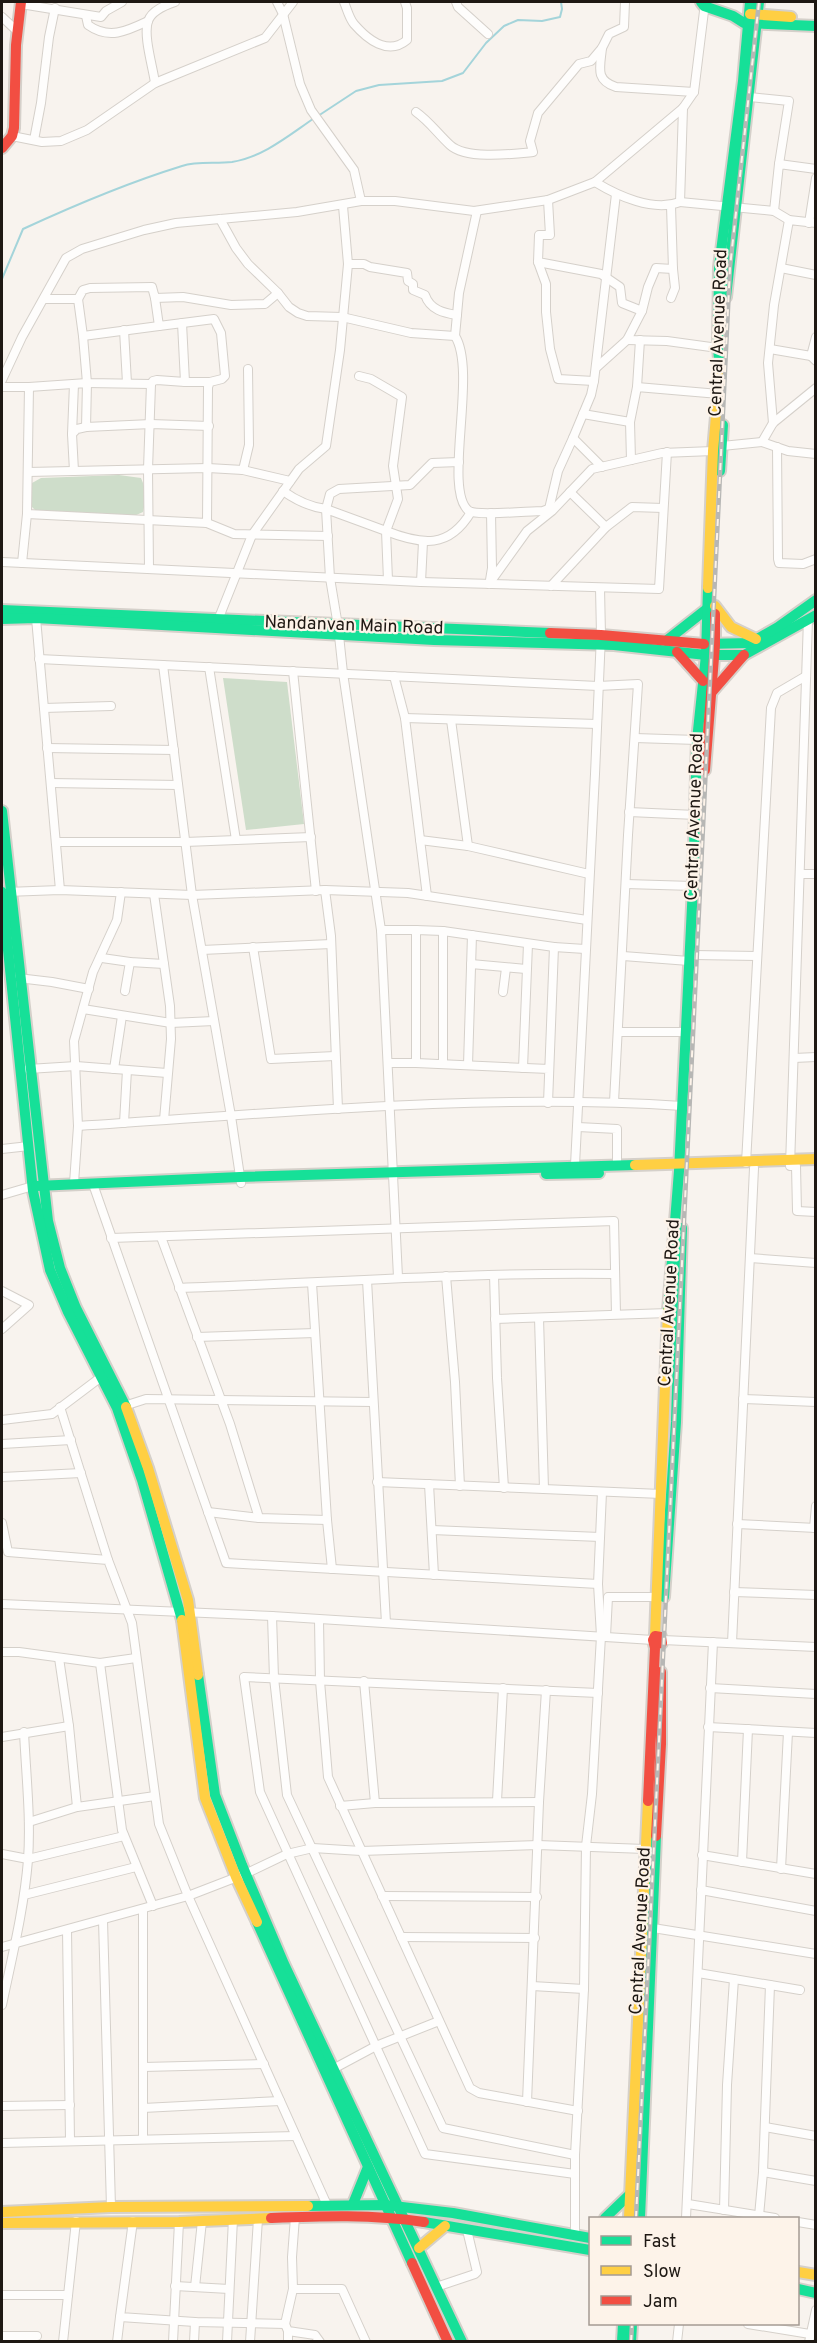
<svg xmlns="http://www.w3.org/2000/svg" width="817" height="2343" viewBox="0 0 817 2343" font-family="Overpass,sans-serif">
<rect width="100%" height="100%" fill="#f8f3ee"/>
<!-- green -->
<g fill="#ceddca">
<path d="M119,475l22,3c5,10 5,23 2,34l-9,4 -98,-5 -5,-5 -2,-10 3,-13 9,-5z"/>
<polygon points="223,678 287,682 304,824 246,830"/>
</g>
<g fill="none" stroke-linecap="round" stroke-linejoin="round">
<!-- stream -->
<g stroke="#a4d4da" stroke-width="2">
<polyline points="318,116 356,91 379,85 442,81 463,73 486,43 504,26 518,20 542,21 560,17 562,9 561,2"/>
<path d="M2,279l21,-50c52,-24 104,-46 159,-63 15,-5 34,-2 50,-4 31,-5 56,-26 81,-43"/>
</g>
<!-- street casing -->
<g stroke="#d5d0ca" stroke-width="10">
<g id="street">
<polyline points="277,2 283,14 300,84 311,110 354,170 361,201"/>
<path d="M344,2c3,7 5,16 10,22 13,15 34,32 53,16v-32l-2,-6"/>
<polyline points="456,2 458,7 488,34"/>
<polyline points="21,4 101,17 106,11 122,2"/>
<path d="M86,16l2,9c21,15 39,6 60,-4"/>
<polyline points="2,17 17,31"/>
<path d="M602,48c-2,20 -7,32 14,39l78,5"/>
<path d="M155,83c-2,-16 -12,-47 -7,-62 4,-11 18,-16 27,-19"/>
<polyline points="750,97 789,101 779,164"/>
<path d="M416,112c13,9 22,22 34,33 16,15 63,9 83,7l-3,-11 8,-28 41,-49 12,-3 11,-13 7,-14 15,-7 1,-25"/>
<polyline points="12,136 42,142 61,141 87,130 155,83 265,38 293,2"/>
<polyline points="34,140 41,103 49,37 55,8"/>
<path d="M595,182c23,14 58,30 85,20l3,-94"/>
<polyline points="548,200 550,235 539,235 538,262 601,274 620,287 622,303 642,311 648,287 656,268 673,269 671,206"/>
<polyline points="680,202 774,211 789,220"/>
<polyline points="774,211 779,164 816,169"/>
<polyline points="220,219 236,248 248,264 278,293 289,307 298,313 307,316 342,317 411,333 455,336 459,293 477,211"/>
<polyline points="809,223 816,178"/>
<polyline points="538,262 546,284 546,312 550,349 558,379 594,381 591,395 573,438"/>
<path d="M348,264h16l6,3 37,6 1,8 5,3v6l12,5c5,15 19,18 32,20"/>
<polyline points="781,268 816,275"/>
<polyline points="155,298 159,326 214,319 221,333 225,376 222,379 210,382 208,387 207,523"/>
<polyline points="671,298 675,288 673,269"/>
<polyline points="44,299 78,299 83,290 90,288 152,287 155,298 183,297 231,305 265,304 278,293"/>
<polyline points="78,299 83,336 159,326"/>
<polyline points="124,330 127,383"/>
<polyline points="83,336 87,383 151,384 148,469 149,569"/>
<path d="M455,336c23,36 -13,155 14,175 8,5 61,0 74,0l8,-3"/>
<polyline points="816,337 811,356 816,361"/>
<polyline points="627,340 667,341 718,348"/>
<polyline points="770,349 811,356"/>
<polyline points="597,367 627,340 642,311"/>
<polyline points="248,369 249,445 243,470 290,481"/>
<path d="M359,376l12,3 31,18 -9,69 5,33 -12,32c36,14 63,18 85,-19"/>
<polyline points="2,380 22,337 66,258 82,249 144,230 176,223 297,212 361,201 395,201 474,211 548,200 595,182 683,108 694,92 705,3"/>
<polyline points="594,381 616,194"/>
<polyline points="185,382 210,382"/>
<polyline points="151,384 153,381 157,380 185,382 182,323"/>
<polyline points="2,387 29,387"/>
<polyline points="637,387 640,340"/>
<polyline points="816,388 773,423 762,442 788,451 816,454"/>
<polyline points="583,414 630,422 637,387 719,394"/>
<polyline points="630,422 631,460"/>
<polyline points="773,423 768,363 774,305 789,220 816,223"/>
<polyline points="209,426 151,424 86,427 87,383 29,387 27,514 207,523 234,534 328,536"/>
<polyline points="72,434 74,384"/>
<polyline points="777,447 778,559 779,563 803,564 816,559"/>
<polyline points="74,471 72,434 77,429 86,427"/>
<polyline points="28,472 208,468 243,470"/>
<path d="M283,491c14,10 27,16 43,18l4,-15 9,-5 71,-4 22,-22 27,-1"/>
<polyline points="570,492 606,527"/>
<polyline points="549,509 558,471 573,438 602,467"/>
<polyline points="2,562 421,582 659,589 667,452"/>
<polyline points="22,563 27,514"/>
<polyline points="388,580 386,531 326,509 330,578 338,626 343,673 381,930 398,1277"/>
<polyline points="490,580 492,568 491,513"/>
<polyline points="421,582 423,542"/>
<polyline points="489,584 527,531 552,511 592,469 662,453 713,451 722,446 762,442"/>
<polyline points="551,586 606,527 632,507 663,508"/>
<polyline points="36,618 60,890"/>
<polyline points="218,620 252,535 299,469 326,446 340,350 348,264 343,206"/>
<polyline points="39,659 598,686 638,684 628,835 614,1102"/>
<polyline points="163,665 192,895 231,1116 241,1183"/>
<polyline points="209,667 236,840"/>
<polyline points="293,671 316,891"/>
<polyline points="394,676 405,718 427,896"/>
<polyline points="44,708 111,706"/>
<polyline points="405,718 597,724"/>
<polyline points="451,720 468,846"/>
<polyline points="635,738 697,740"/>
<polyline points="47,748 174,750"/>
<polyline points="51,783 178,785"/>
<polyline points="629,812 696,815"/>
<polyline points="420,840 468,846 589,874"/>
<polyline points="56,842 185,842 311,837"/>
<polyline points="800,874 816,874"/>
<polyline points="626,884 693,886"/>
<polyline points="325,890 331,936 338,1109"/>
<polyline points="6,892 60,890 192,895 325,890 408,893 587,920"/>
<polyline points="154,894 170,1006 171,1039 164,1120"/>
<polyline points="381,930 416,930"/>
<polyline points="253,947 271,1059 335,1056"/>
<polyline points="554,947 585,949"/>
<polyline points="202,950 331,944"/>
<polyline points="694,955 757,956"/>
<polyline points="623,956 689,961"/>
<polyline points="102,958 130,962 164,964"/>
<polyline points="471,964 526,969"/>
<polyline points="18,978 52,982 89,989"/>
<polyline points="125,991 130,962"/>
<polyline points="503,992 506,968"/>
<polyline points="83,1009 171,1023 214,1021"/>
<polyline points="618,1032 686,1032"/>
<polyline points="794,1058 816,1057"/>
<polyline points="388,1063 416,1063"/>
<polyline points="443,1064 443,931"/>
<polyline points="468,1065 472,935"/>
<polyline points="523,1068 528,944"/>
<polyline points="28,1069 76,1066 167,1073"/>
<polyline points="114,1069 122,1016"/>
<polyline points="548,1103 554,947 443,931 416,930 416,1063 549,1069"/>
<polyline points="124,1123 127,1070"/>
<path d="M78,1126c201,-13 403,-33 604,-20"/>
<polyline points="578,1127 617,1129 617,1166"/>
<polyline points="2,1149 29,1146"/>
<polyline points="746,1163 771,708 777,693 806,676"/>
<polyline points="575,1165 595,774 601,635 600,588"/>
<polyline points="790,1166 808,619"/>
<polyline points="796,1166 797,1211 816,1212"/>
<polyline points="74,1183 78,1126 74,1041 93,972 117,920 121,892"/>
<polyline points="94,1187 226,1563 598,1584"/>
<polyline points="2,1195 33,1186"/>
<polyline points="161,1237 230,1424 259,1518"/>
<polyline points="111,1238 614,1221 616,1314"/>
<polyline points="750,1258 816,1263"/>
<polyline points="494,1275 497,1378 504,1488"/>
<polyline points="446,1276 455,1382 460,1486"/>
<polyline points="367,1280 386,1623"/>
<polyline points="312,1283 327,1520 332,1569"/>
<path d="M179,1288c146,-5 291,-16 436,-14"/>
<polyline points="2,1291 29,1305 2,1329"/>
<polyline points="539,1318 544,1489"/>
<polyline points="495,1319 668,1313"/>
<polyline points="197,1337 315,1333"/>
<polyline points="743,1399 816,1402"/>
<polyline points="60,1407 108,1560"/>
<polyline points="121,1407 146,1399 373,1402"/>
<polyline points="2,1420 52,1414 101,1377"/>
<polyline points="2,1444 71,1440"/>
<polyline points="2,1477 81,1473"/>
<polyline points="377,1482 661,1494"/>
<polyline points="429,1484 434,1575"/>
<polyline points="208,1512 259,1518 327,1520"/>
<polyline points="2,1523 8,1552 108,1560 132,1623 159,1824 188,1896 327,2205"/>
<polyline points="737,1524 816,1528"/>
<polyline points="814,1528 816,1506"/>
<polyline points="432,1530 600,1537"/>
<polyline points="734,1592 816,1595"/>
<polyline points="2,1604 272,1616 653,1640"/>
<polyline points="272,1616 274,1678 287,1795 443,2128 575,2155"/>
<polyline points="319,1620 320,1681 328,1777 470,2088 479,2093 578,2111"/>
<polyline points="606,1636 608,1597 656,1597"/>
<polyline points="663,1640 816,1647"/>
<polyline points="732,1643 754,1168"/>
<polyline points="2,1652 19,1652 100,1663 136,1658"/>
<polyline points="59,1658 69,1726 77,1807 155,1796"/>
<polyline points="100,1663 122,1830 153,1906"/>
<polyline points="364,1681 375,1803"/>
<polyline points="710,1688 816,1694"/>
<polyline points="708,1727 816,1733"/>
<polyline points="2,1737 69,1726"/>
<polyline points="497,1801 503,1688"/>
<polyline points="340,1806 375,1803 539,1802"/>
<polyline points="29,1822 77,1807"/>
<polyline points="2,1854 28,1859 124,1836"/>
<polyline points="702,1855 816,1874"/>
<polyline points="742,1862 748,1729"/>
<polyline points="781,1869 788,1732"/>
<polyline points="701,1890 816,1911"/>
<polyline points="24,1895 136,1867"/>
<polyline points="382,1896 537,1897"/>
<polyline points="143,1909 143,2138"/>
<polyline points="103,1920 111,2207"/>
<polyline points="653,1928 816,1954"/>
<polyline points="67,1930 70,2140"/>
<polyline points="401,1937 535,1938"/>
<polyline points="2,1947 188,1896 245,1874 287,1854 313,1848 361,1851 538,1845 645,1849"/>
<polyline points="698,1973 800,1990"/>
<polyline points="532,1986 584,1989"/>
<path d="M2,2005c10,-48 22,-96 26,-145 3,-42 -2,-85 -4,-128"/>
<polyline points="143,2067 264,2064"/>
<polyline points="333,2069 376,2046 439,2021"/>
<polyline points="527,2102 539,1802 546,1690"/>
<polyline points="2,2106 70,2105"/>
<polyline points="143,2108 280,2101"/>
<polyline points="765,2127 816,2136"/>
<polyline points="2,2143 296,2136"/>
<polyline points="763,2172 816,2181"/>
<polyline points="575,2174 425,2154 260,1792 244,1677 598,1693"/>
<polyline points="688,2204 775,2218"/>
<polyline points="724,2210 727,2085 734,1979"/>
<polyline points="759,2216 763,2172 770,1985"/>
<polyline points="686,2218 713,1642"/>
<polyline points="133,2221 120,2317 195,2322 285,2324 293,2289 342,2289 366,2342"/>
<polyline points="798,2222 816,2225"/>
<polyline points="575,2234 575,2155 584,1989 586,1846 592,1794 601,1636 598,1584 602,1492"/>
<polyline points="175,2286 229,2289"/>
<polyline points="195,2287 202,2221"/>
<polyline points="436,2287 475,2274 477,2272 467,2230"/>
<polyline points="293,2289 292,2257 295,2217"/>
<polyline points="2,2295 68,2295"/>
<polyline points="285,2324 288,2331 315,2335 320,2342"/>
<polyline points="748,2324 816,2335"/>
<polyline points="2,2336 37,2336"/>
<polyline points="63,2342 76,2221"/>
<polyline points="117,2342 120,2317"/>
<polyline points="173,2342 179,2222"/>
<polyline points="194,2342 195,2322"/>
<polyline points="227,2342 233,2219"/>
<polyline points="250,2342 258,2219"/>
<polyline points="288,2342 288,2331"/>
<polyline points="677,2342 679,2324"/>
<polyline points="809,2342 816,2310"/>
</g>
</g>
<!-- fast casing -->
<g stroke="#d5d0ca" stroke-width="14">
<g id="fast">
<polyline points="701,2 704,6 733,16 744,23 816,26"/>
<polyline points="726,297 759,2"/>
<polyline points="720,370 718,348 719,267 743,81 750,2"/>
<polyline points="720,471 723,425"/>
<polyline points="2,610 550,633"/>
<polyline points="2,619 36,618 434,640 614,645 706,655 744,655 816,615"/>
<polyline points="666,641 708,608"/>
<polyline points="704,644 750,643 778,627 816,600"/>
<polyline points="2,811 48,1221 60,1268 76,1308 126,1407"/>
<polyline points="2,892 33,1191 50,1270 68,1312 117,1408 142,1480 182,1620"/>
<polyline points="546,1174 599,1173"/>
<polyline points="36,1186 240,1177 635,1165"/>
<polyline points="668,1311 679,1171 693,886 697,740 706,655 708,588"/>
<polyline points="664,1597 676,1422 682,1228"/>
<polyline points="198,1675 215,1795 242,1865 284,1964 462,2342"/>
<polyline points="257,1922 412,2263"/>
<polyline points="353,2204 368,2167"/>
<polyline points="308,2206 385,2205 453,2213 590,2238"/>
<polyline points="605,2218 629,2195"/>
<polyline points="640,2218 656,1836"/>
<polyline points="424,2222 590,2250"/>
<polyline points="798,2289 816,2293"/>
<polyline points="622,2342 623,2324"/>
<polyline points="631,2342 632,2324"/>
</g>
</g>
<!-- slow casing -->
<g stroke="#d5d0ca" stroke-width="14">
<g id="slow">
<polyline points="750,14 791,17"/>
<polyline points="708,588 713,451 720,370"/>
<polyline points="715,606 731,627 756,639"/>
<polyline points="635,1165 816,1159"/>
<polyline points="126,1407 148,1468 188,1600 198,1675"/>
<polyline points="182,1620 205,1798 236,1877 257,1922"/>
<polyline points="655,1636 668,1311"/>
<polyline points="2,2212 111,2207 308,2206"/>
<polyline points="629,2218 648,1801"/>
<polyline points="2,2223 179,2222 271,2218"/>
<polyline points="419,2248 445,2226"/>
<polyline points="798,2272 816,2275"/>
</g>
</g>
<!-- jam casing -->
<g stroke="#d5d0ca" stroke-width="14">
<g id="jam">
<polyline points="2,148 12,136 14,128 16,45 21,2"/>
<polyline points="550,633 601,635 704,644"/>
<polyline points="677,652 703,681"/>
<polyline points="711,693 744,655"/>
<polyline points="705,770 715,645 715,614"/>
<polyline points="648,1801 655,1648 653,1640 655,1636 661,1637 662,1643 655,1644"/>
<polyline points="656,1836 661,1744 661,1672"/>
<path d="M271,2218c51,-2 101,-4 153,4"/>
<polyline points="412,2263 448,2342"/>
</g>
</g>
<!-- street -->
<use href="#street" stroke="#fefdfc" stroke-width="8"/>
<!-- fast -->
<use href="#fast" stroke="#16e098" stroke-width="10"/>
<!-- slow -->
<use href="#slow" stroke="#ffcf43" stroke-width="10"/>
<!-- jam -->
<use href="#jam" stroke="#f24e42" stroke-width="10"/>
<!-- rail casing -->
<g stroke="#b7b7b5" stroke-width="4.5">
<g id="rail">
<polyline points="636,2218 730,267 759,2"/>
<polyline points="631,2342 632,2324"/>
</g>
</g>
<!-- rail -->
<use href="#rail" stroke="#fdf3e9" stroke-width="2" stroke-dasharray="7" stroke-linecap="butt"/>
</g>
<g text-anchor="middle" dominant-baseline="central" stroke-width="4.5" stroke-linejoin="round" paint-order="stroke">
<!-- street labels -->
<g font-size="18" fill="#1e1813" stroke="#fdf3e9">
<text transform="translate(719 333) rotate(-88)">Central Avenue Road</text>
<text transform="translate(354 626) rotate(2)">Nandanvan Main Road</text>
<text transform="translate(695 817) rotate(-88)">Central Avenue Road</text>
<text transform="translate(670 1303) rotate(-87)">Central Avenue Road</text>
<text transform="translate(641 1931) rotate(-87)">Central Avenue Road</text>
</g>
</g>
<!-- border -->
<rect width="817" height="2343" fill="none" stroke="#1e1813" stroke-width="6"/>
<!-- legend -->
<rect x="589" y="2217" width="210" height="108" fill="#fdf3e9" stroke="#a49b93" stroke-width="1.5"/>
<rect x="601" y="2236" width="30" height="9" fill="#16e098" stroke="#a49b93" stroke-width="1.5"/>
<text x="643" y="2247" font-size="18" fill="#1e1813">Fast</text>
<rect x="601" y="2266" width="30" height="9" fill="#ffcf43" stroke="#a49b93" stroke-width="1.5"/>
<text x="643" y="2277" font-size="18" fill="#1e1813">Slow</text>
<rect x="601" y="2296" width="30" height="9" fill="#f24e42" stroke="#a49b93" stroke-width="1.5"/>
<text x="643" y="2307" font-size="18" fill="#1e1813">Jam</text>
</svg>
